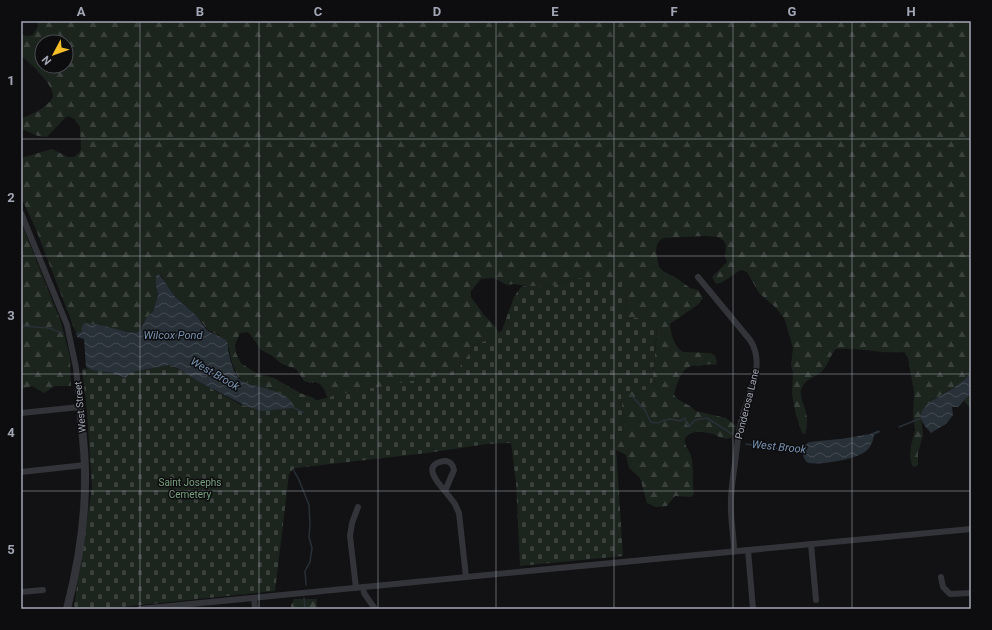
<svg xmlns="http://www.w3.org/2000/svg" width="992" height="630" viewBox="0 0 992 630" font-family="Roboto,sans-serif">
<defs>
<pattern id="forest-firs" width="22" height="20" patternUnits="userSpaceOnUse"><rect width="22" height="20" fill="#1c241e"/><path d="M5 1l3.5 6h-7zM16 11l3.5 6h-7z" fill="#3a413c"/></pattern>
<pattern id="cemetery-stones" width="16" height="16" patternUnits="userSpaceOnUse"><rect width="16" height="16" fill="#1c241e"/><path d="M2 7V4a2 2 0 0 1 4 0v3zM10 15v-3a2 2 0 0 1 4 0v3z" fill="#3a413c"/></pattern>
<pattern id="water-waves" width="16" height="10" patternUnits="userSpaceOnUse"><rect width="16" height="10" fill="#283038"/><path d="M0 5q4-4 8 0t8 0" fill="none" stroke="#444b53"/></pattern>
</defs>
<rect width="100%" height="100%" fill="#121214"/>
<!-- forest -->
<g fill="url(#forest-firs)" fill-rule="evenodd">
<path d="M36,21h935v352l-14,13 -23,13 -13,16 2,20 -5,18v12l-2,2 -4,-1 -2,-10 1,-11 4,-15 -2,-15 1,-23 -6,-34 -4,-6c-23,2 -45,-5 -68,-3 -6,6 -7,15 -13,21 -7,8 -20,9 -22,21 -1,9 4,14 5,22 2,7 1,15 -1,21l-3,-1 -6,-18 -4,-21 1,-22 -2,-7 2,-17 -4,-14 -5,-16 -9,-11 -16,-14 -12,-21 -6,-2c-8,4 -17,13 -25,14l-4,-7 15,-15 -2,-5 1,-11 -2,-5 -6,-4 -13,-1 -41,2 -5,3 -2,4 -1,6 3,16 4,4 15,8 12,9 8,2 5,8 -4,6 -29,20c1,10 4,23 13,28l28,1 4,3 2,7 -2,2c-6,-2 -10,0 -16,1 -3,0 -5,-1 -7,0 -11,2 -16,20 -18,29l5,5 11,6 6,5 30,7 10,8 -5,12c-11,2 -14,-4 -23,-5 -7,-2 -20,-2 -23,6 -2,5 5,12 6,17 3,13 1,25 3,38l-3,3 -16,-1 -8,10 -12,1 -8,-4 -7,-25 -11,-10 -3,-13 -10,-5 -1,-18 9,-1 -3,-38 31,-7 5,-55v-4c-11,-10 -14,-10 -29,-8l-3,-2 1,-32 -50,-7 -27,9 -23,-1 -12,-2 -7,1 -13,-7 -13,1 -10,12v6l13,18 11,11 4,7 -10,7 -13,4 -17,24 -30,15 -99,20 -6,-14 -4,-5 -5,-2 -5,1 -6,-2 -8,-12 -14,-5 -11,-9 -10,-5 -11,-16 -3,-2 -7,1 -5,12 1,8 5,10 15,10 18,5 26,15 14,5 5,5 -42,21 -76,-41 40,22 32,-15 -7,-1 -22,-7 -6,-5 -6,-14 -5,-22 -7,-5 -12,-6 -11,-14 -20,-18 -11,-13 -5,-10 -5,1v9l2,10 -5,17 -6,5 -8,15h-7l-49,-8 -2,5 1,3 -6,1 -41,-106 -14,-30v-39l31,-9 16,8h6l5,-4 2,-4 -1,-22 -6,-8 -6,-3 -3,2 -18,19 -9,-1 -14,-6 -3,1v-13c8,-1 32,-14 32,-23 0,-10 -23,-33 -32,-39v-22l5,2 7,-1 5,-9zM42,42h24v24h-24z"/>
<polygon points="21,222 61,322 70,357 71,386 55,386 44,393 32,386 21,389"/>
<polygon points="971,393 971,409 964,401 968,395"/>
<polygon points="294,599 317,599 316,609 291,609 291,605"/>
</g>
<!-- cemetery -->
<path fill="url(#cemetery-stones)" d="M576,278l49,5 1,2 -1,32 3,2c11,-2 24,-3 29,8l-5,59 -3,3 -28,4 3,38 -9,1 8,124 -103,10 -4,-84 -5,-39 -24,1 -60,9 -131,15 -5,3 -2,3 -14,117 -172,18h-26l-3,-3 18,-119 -5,-75 -5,-43c6,-3 36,6 44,9l3,-4 8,-3 32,-6 16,7 16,11 40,22 21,6 30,-3 14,-5 39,-10 89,-16 16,-5 9,-4 17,-24 13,-4 13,-10 12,-33 7,-10 5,-1 23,1z"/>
<!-- water -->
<g fill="url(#water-waves)">
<path d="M158,274c4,2 13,19 19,24 6,7 14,12 20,18 4,5 7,11 11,15 6,4 14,5 19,10 1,3 1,7 1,9 2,9 5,22 11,29 10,9 56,10 53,29l-30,3 -16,-5 -45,-23 -22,-14 -10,-4 -32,6 -8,3 -3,4 -14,-5 -20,-3 -6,-3 -2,-28 -7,-2 -1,-4 6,-1 -1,-3 2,-5c16,-3 42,11 56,8l8,-15 6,-5 5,-17 -2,-10v-9z"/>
<path d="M971,373v20l-13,14h-6l1,8 -6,8 -16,10c-4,-5 -12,-12 -10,-19 3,-12 24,-20 34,-27 5,-4 11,-9 16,-14z"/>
<path d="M879,430l1,2 -6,3c-1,6 -3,12 -8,16 -11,9 -45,14 -58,12 -5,-4 -6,-10 -5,-16l6,-5 30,-3h2l29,-5z"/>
</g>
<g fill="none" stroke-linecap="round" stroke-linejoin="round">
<!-- stream -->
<g stroke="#283038" stroke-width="1.5">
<polyline points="21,326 49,328 62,333"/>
<path d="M631,395l11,12 3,3 5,11c8,5 11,-1 20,-2 3,0 7,2 10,2l5,-3 1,5 3,3 6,-6 12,-2 25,16"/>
<polyline points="290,406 303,412"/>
<polyline points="899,427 921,418"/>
<polyline points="746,444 758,446 803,452"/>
<polyline points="294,471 299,480 309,505 310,525 309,537 312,548 310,562 305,571 306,585"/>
<polyline points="304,598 305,609"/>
</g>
<!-- minor -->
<g stroke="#333439" stroke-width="6">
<polyline points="21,213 67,325 76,368 80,407 21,413"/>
<path d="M698,277l52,63c16,24 -1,51 -7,75 -5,16 -6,32 -8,48 -2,15 -5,31 -4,46 0,14 3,28 3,42"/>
<path d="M445,461c5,0 8,4 9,9l-9,21c-8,-9 -24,-27 0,-30z"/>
<polyline points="21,472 85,465"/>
<polyline points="445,491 455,504 459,513 466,577"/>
<polyline points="811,544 816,600"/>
<polyline points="748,550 753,609"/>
<polyline points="941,577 943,587 950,594 971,593"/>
<polyline points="363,587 364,593 375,609"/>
<polyline points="356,588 350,536 352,523 358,507"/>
<polyline points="21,592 43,590"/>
<polyline points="254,598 255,609"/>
<polyline points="140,609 528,571 971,529"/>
</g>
<!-- tertiary -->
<path stroke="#333439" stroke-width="8" d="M67,609c10,-39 18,-86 18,-127 1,-25 -3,-50 -5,-75"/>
</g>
<!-- grid -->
<path fill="none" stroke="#a3a7b5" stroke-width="1" stroke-opacity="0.55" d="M140,21v588M259,21v588M378,21v588M496,21v588M614,21v588M733,21v588M852,21v588M21,139h950M21,256h950M21,374h950M21,491h950"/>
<g text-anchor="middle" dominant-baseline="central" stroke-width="3" stroke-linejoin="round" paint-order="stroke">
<!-- street labels -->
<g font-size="10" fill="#a3a7b5" stroke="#0d0d0f">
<text transform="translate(747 404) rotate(-76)">Ponderosa Lane</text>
<text transform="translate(80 407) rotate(-95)">West Street</text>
</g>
<!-- park labels -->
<g font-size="10" fill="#79a17f" stroke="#0d0d0f">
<text x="190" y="482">Saint Josephs<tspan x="190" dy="12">Cemetery</tspan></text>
</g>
<!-- water labels -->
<g font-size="11" font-style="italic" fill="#7993b2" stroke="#0d0d0f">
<text x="173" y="335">Wilcox Pond</text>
<text transform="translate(215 374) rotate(30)">West Brook</text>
<text transform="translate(779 447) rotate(6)">West Brook</text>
</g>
</g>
<!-- border -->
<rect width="992" height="630" fill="none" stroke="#0d0d0f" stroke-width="44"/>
<!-- north arrow -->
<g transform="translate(54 54) rotate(229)"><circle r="19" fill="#0d0d0f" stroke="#494b51"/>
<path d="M0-3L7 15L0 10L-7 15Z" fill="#f7bf27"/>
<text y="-6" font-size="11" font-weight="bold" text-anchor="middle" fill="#a3a7b5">N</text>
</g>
<rect x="22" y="22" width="948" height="586" fill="none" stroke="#a3a7b5" stroke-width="1.5"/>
<g font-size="13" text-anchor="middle" font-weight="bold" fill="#a3a7b5">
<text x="81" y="16">A</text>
<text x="200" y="16">B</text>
<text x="318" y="16">C</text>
<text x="437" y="16">D</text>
<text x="555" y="16">E</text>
<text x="674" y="16">F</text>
<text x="792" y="16">G</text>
<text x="911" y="16">H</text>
<text x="11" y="85">1</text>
<text x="11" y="202">2</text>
<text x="11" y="320">3</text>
<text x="11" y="437">4</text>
<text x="11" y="554">5</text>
</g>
</svg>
